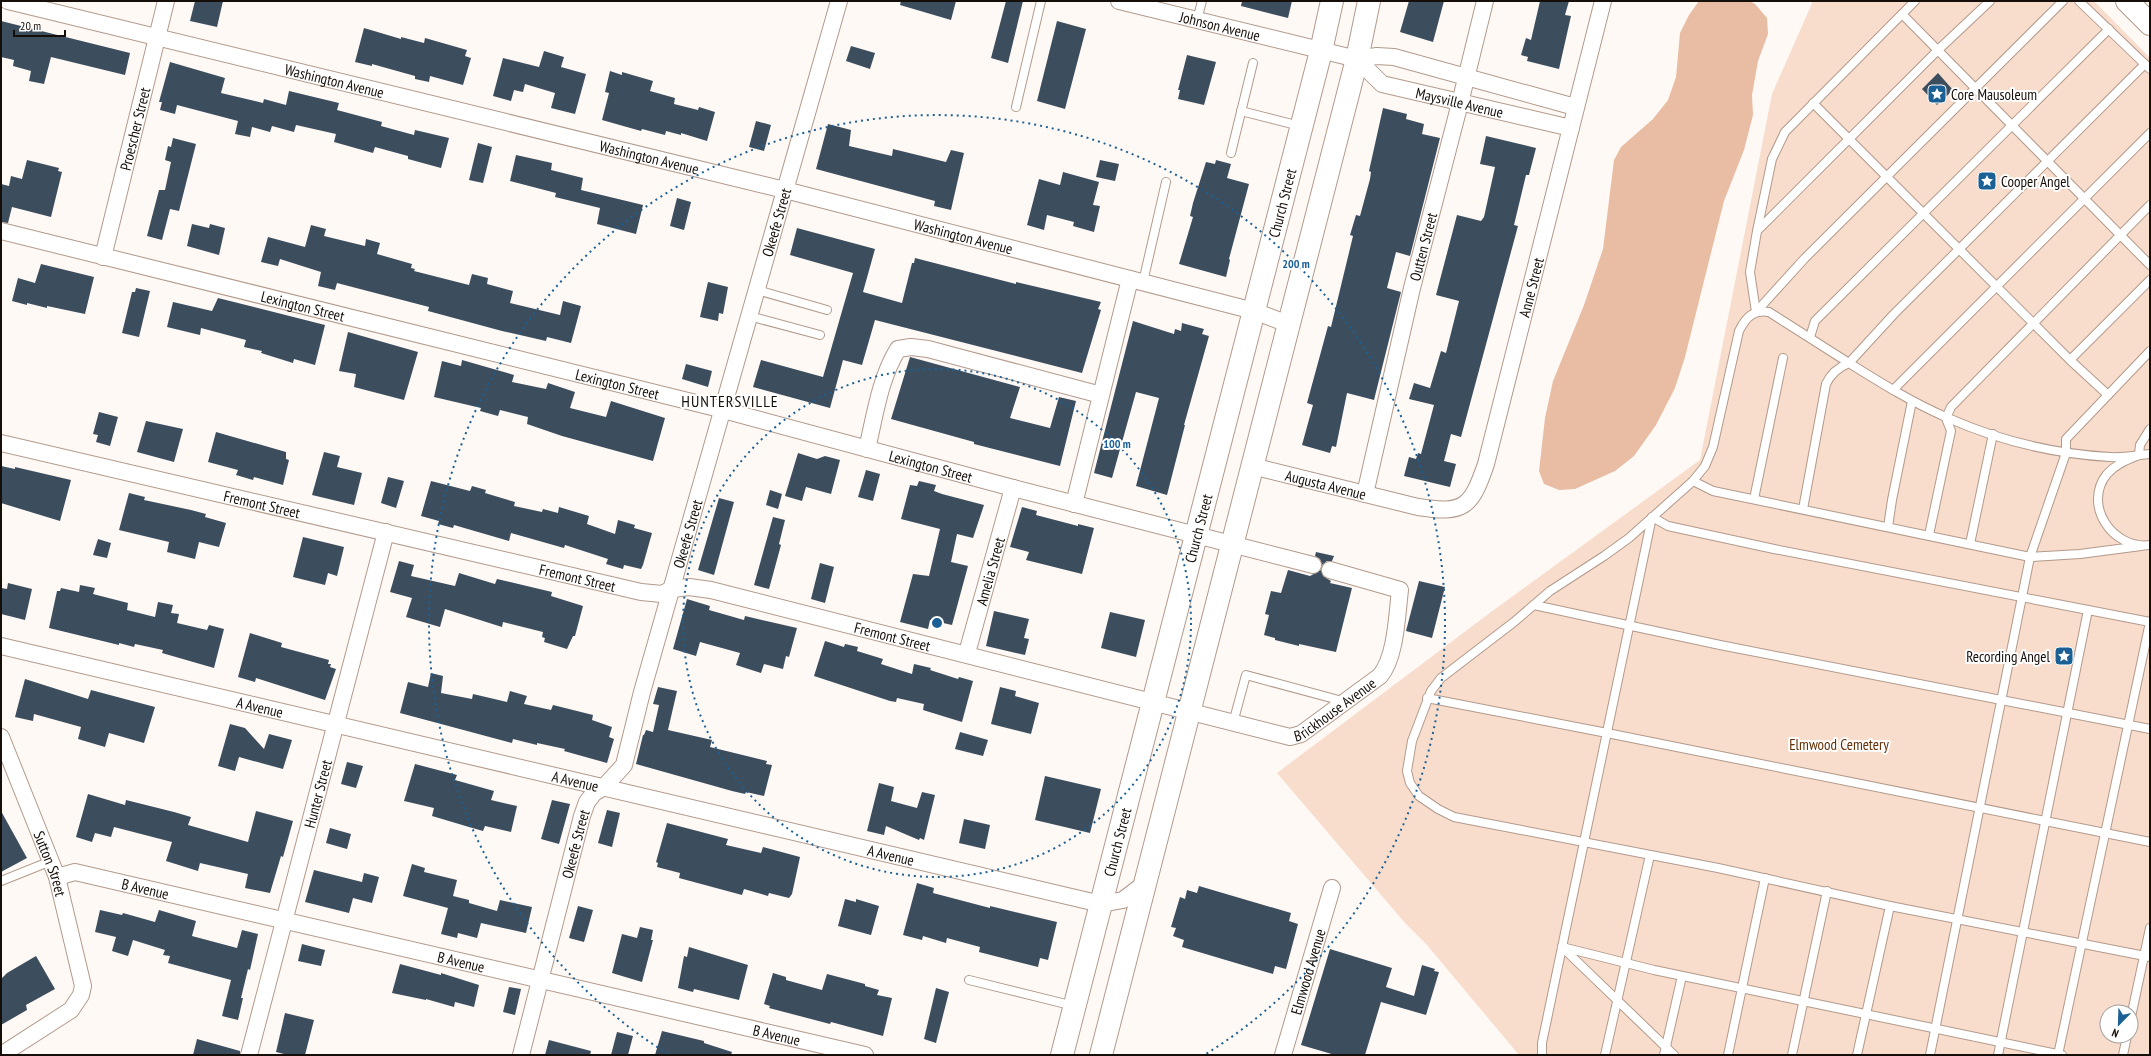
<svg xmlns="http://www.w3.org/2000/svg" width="2151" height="1056" viewBox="0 0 2151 1056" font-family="'PT Sans Narrow',sans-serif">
<rect width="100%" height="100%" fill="#fff9f6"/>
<!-- green -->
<path fill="#f8dccc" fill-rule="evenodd" d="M1813,1h281l56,57v997h-631l-92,-110 -22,-22 -128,-150 214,-161 209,-152 72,-366zM2107,1012h24v24h-24z"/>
<!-- water -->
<polygon fill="#e9bda3" points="1699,1 1750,1 1755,4 1767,18 1768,34 1758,61 1752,95 1753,115 1744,150 1724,201 1685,357 1675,388 1656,425 1634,456 1615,471 1575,489 1559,490 1544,484 1539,471 1545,418 1553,381 1584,305 1603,249 1614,160 1621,147 1653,119 1668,100 1676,77 1680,33 1689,15"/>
<!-- building -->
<g fill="#3c4e5e">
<polygon points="195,1 223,1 217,27 190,21"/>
<polygon points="901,1 956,1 951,20 900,5"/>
<polygon points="1006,1 1023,1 1008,63 991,58"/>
<polygon points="1242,1 1292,1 1288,18 1241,6"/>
<polygon points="1409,1 1444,1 1433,42 1400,32"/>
<polygon points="1540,1 1569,1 1565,15 1571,16 1559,69 1527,61 1528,57 1521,55 1526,38 1531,40"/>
<polygon points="1,21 130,53 125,75 51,57 44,84 29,81 31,71 13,66 14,60 1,57"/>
<polygon points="1057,21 1086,29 1065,109 1037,101"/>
<polygon points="364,28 401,39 401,37 424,43 425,38 467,50 465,56 471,58 463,85 430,76 429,82 415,79 415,76 372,64 372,66 355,62"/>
<polygon points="851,46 875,53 870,69 846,61"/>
<polygon points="544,51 564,57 561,67 586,74 575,114 551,108 555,93 525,84 523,92 514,90 511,101 493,96 503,58 539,67"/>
<polygon points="1187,55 1216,62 1204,105 1178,99 1180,90 1178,90"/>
<polygon points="170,62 225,78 221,93 263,103 264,99 286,105 289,91 339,103 337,110 382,122 381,126 414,135 415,130 449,138 441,168 408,159 408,156 375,147 373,153 334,142 336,134 296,125 294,132 272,126 270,132 252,127 250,137 235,134 238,121 177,105 175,114 160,110 162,102 159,102"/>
<polygon points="610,71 622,75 622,72 653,81 650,91 675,98 674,104 698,110 699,107 715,112 707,141 681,133 681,135 666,131 665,135 642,129 641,131 602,120 609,93 605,92"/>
<polygon points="1938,73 1953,90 1937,105 1922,89"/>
<polygon points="1383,108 1407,114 1406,119 1424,124 1422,134 1440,138 1410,256 1396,252 1387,288 1401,292 1374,400 1347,393 1336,447 1332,446 1330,453 1302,445 1313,405 1307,403 1328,326 1331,327 1353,236 1350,235 1356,215 1360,216 1370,179 1371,172 1369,171"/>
<polygon points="756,121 771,125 764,151 749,147"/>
<polygon points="828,124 851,130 849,146 892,156 893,149 946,162 951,150 964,153 951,210 934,206 935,201 816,169"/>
<polygon points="1486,136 1536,148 1529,175 1526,175 1514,225 1518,226 1461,437 1451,434 1444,461 1456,464 1450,487 1404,476 1409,457 1416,459 1418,453 1421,454 1434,405 1409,399 1414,383 1430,388 1441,351 1446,353 1459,301 1436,295 1457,215 1481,221 1484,217 1495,167 1480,164"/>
<polygon points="173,138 196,144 179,211 170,209 162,240 147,236 159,190 165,190 171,162 165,160 168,146 171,147"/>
<polygon points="478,143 492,147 483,183 469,180"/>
<polygon points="516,155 552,163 551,170 583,178 581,190 643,205 636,234 597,224 600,208 555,197 556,193 510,181"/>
<polygon points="27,160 59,168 58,171 62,172 51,217 12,207 8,223 1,222 1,184 9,186 11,176 22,179"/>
<polygon points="1100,160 1119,164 1115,181 1096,177"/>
<polygon points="1216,160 1231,164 1227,178 1249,184 1229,259 1230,260 1226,277 1179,264 1193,217 1190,216 1193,203 1206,162 1215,164"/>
<polygon points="1063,172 1099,182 1093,205 1100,206 1094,232 1073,226 1074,222 1047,215 1044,230 1027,225 1039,179 1060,185"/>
<polygon points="677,198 691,202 684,230 670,226"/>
<polygon points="192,224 209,228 210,224 225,228 219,255 187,246"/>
<polygon points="311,225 326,229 324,236 365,246 366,239 380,243 377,254 412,264 411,268 415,269 414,271 469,285 472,274 488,278 487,284 513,291 510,303 560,315 563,301 581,306 571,343 547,337 546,341 502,331 428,311 429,307 337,283 335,290 318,286 321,272 280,259 278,266 261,262 268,237 305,247"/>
<polygon points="797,228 875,249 863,292 902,303 912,263 914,263 915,258 1016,284 1016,282 1101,302 1098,309 1101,310 1082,373 875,320 862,365 843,360 830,408 753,387 761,360 823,377 853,273 790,255"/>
<polygon points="41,264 94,277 85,314 47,306 47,308 27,303 27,305 12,301 18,278 35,283"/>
<polygon points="708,282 728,287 723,314 719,313 718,321 700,317"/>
<polygon points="136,288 150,291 139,337 122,333 132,292 135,292"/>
<polygon points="218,298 325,325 315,365 294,359 293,363 261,353 262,351 244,347 246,340 201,328 200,335 167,327 173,302 212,311"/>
<polygon points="1133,321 1174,334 1175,329 1181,331 1182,323 1204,329 1202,334 1209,336 1184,425 1185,425 1167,495 1136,486 1159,398 1136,392 1112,478 1094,473"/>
<polygon points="348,332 418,352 404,400 354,387 356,374 339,371"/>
<polygon points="910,357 1020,387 1010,418 1050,428 1059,397 1076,401 1060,466 974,444 974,442 891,419"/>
<polygon points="462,360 514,375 512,382 546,389 548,383 575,392 570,408 606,417 611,401 665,418 653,461 562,436 527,424 528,417 500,410 498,416 480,411 481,408 434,397 442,361 461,366"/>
<polygon points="686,364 712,371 708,387 682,379"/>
<polygon points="99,412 118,417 110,446 96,442 98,435 93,434"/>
<polygon points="146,421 183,429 174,462 137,452"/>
<polygon points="216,432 286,452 286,459 289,460 283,485 254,477 253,480 236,475 238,470 208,462"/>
<polygon points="324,452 340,456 337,467 362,473 354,505 312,495"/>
<polygon points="798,453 817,459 825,456 840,460 831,494 806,487 802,501 785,496"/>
<polygon points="1,466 15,469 15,467 71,480 60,521 1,503"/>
<polygon points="866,470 880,474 873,501 858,497"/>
<polygon points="388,477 404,481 396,508 381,503"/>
<polygon points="431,481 470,491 472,486 486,490 485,493 515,502 514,506 542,512 543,509 558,513 559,507 589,516 587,524 615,534 618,520 635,525 634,528 652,533 643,565 641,569 624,565 623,569 606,564 608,559 565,545 564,548 511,533 509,541 454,525 453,528 438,524 439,521 421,516"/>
<polygon points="919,481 936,485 934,491 942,494 984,505 973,538 957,534 951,562 968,566 952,625 930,620 928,629 900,622 913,574 929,576 940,529 901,519 910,485 917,486"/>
<polygon points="770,490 782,494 778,509 766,505"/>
<polygon points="129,493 145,497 144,500 191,510 206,514 205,517 226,523 219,547 199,542 195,559 167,552 169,542 119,530"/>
<polygon points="719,498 734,502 714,575 698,570"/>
<polygon points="1022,507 1037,511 1036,515 1078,526 1078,524 1094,528 1082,574 1026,560 1029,552 1010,547"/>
<polygon points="773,517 785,520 779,544 781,545 769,589 754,585"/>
<polygon points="303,537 344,547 337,576 328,573 325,585 293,577"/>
<polygon points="98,539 111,543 107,558 93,555"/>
<polygon points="1316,552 1334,556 1332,561 1327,561 1322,565 1320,559 1315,556"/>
<polygon points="399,561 414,565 411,576 455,586 459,573 495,584 497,579 552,592 551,596 583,606 575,636 573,636 567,649 544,642 545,638 542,637 543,632 503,622 502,627 445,609 440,627 406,617 412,598 390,592"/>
<polygon points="820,563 834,567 825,603 811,599"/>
<polygon points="1288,570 1310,576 1321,570 1323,576 1331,581 1330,583 1352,588 1336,652 1299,644 1299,646 1275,640 1275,638 1264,635 1269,615 1265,614 1271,591 1281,593"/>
<polygon points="1419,581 1445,587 1432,638 1406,631"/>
<polygon points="8,583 32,589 25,620 1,614 1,588 7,589"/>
<polygon points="80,585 95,588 93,594 128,603 127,610 155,617 158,602 173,605 171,613 179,614 177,623 207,630 209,625 224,629 214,668 162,653 163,650 135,644 134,647 119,643 119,645 49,628 57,591 60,591 61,588 79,592"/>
<polygon points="687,599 710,606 709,610 744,620 745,616 797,628 789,657 786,656 783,669 764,664 761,673 736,665 740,653 700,642 696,656 673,649"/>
<polygon points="994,611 1029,619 1024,638 1029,639 1025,655 986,646"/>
<polygon points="1110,612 1145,620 1136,657 1101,648"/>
<polygon points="250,633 282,643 281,647 329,660 328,664 331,664 330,667 336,669 325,700 256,678 255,682 238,677"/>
<polygon points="825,641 844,647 845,644 858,647 857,651 883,659 881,664 912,674 914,664 931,668 930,670 958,679 959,677 973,681 962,722 923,710 924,704 897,698 896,702 890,701 814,676"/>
<polygon points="431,673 443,676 441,693 472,699 473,694 507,702 510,691 527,696 524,704 551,710 553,705 593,715 592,720 612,727 609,737 614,739 607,763 564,751 565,749 537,743 537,745 513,739 512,743 400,713 408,682 428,687"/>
<polygon points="25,679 88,699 91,690 155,707 144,743 109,733 105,747 78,739 81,727 34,714 33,721 15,717"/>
<polygon points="658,687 677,691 668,730 712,740 710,747 767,761 766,764 772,765 764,796 746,792 745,794 732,791 636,764 643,735 644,735 646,730 653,732 659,705 653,704"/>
<polygon points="1000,687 1016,691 1015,696 1039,703 1031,734 991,724"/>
<polygon points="230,724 245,728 264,749 269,734 292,740 283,769 239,757 235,771 218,766"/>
<polygon points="960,732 988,740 983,756 955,749"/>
<polygon points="347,762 363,766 356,788 341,784"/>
<polygon points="415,764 457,775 455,780 494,791 491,800 517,806 511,832 485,826 483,831 469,827 432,816 434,808 404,801"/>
<polygon points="1045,776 1101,789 1090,833 1035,820"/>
<polygon points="879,783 894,787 891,801 917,808 922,792 935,795 924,840 920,838 919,840 886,826 884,835 867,831"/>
<polygon points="88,794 125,805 126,800 174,812 191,817 188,825 248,842 256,811 293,821 283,857 281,856 270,893 245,888 248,874 200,863 198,871 166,861 172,842 114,827 111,837 95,833 92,842 76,837"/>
<polygon points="552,800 570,804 559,844 541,839"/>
<polygon points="607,810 620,813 612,847 598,843"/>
<polygon points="1,811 27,858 1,872"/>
<polygon points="964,819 990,825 985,849 959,843"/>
<polygon points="667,823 728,839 726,845 761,853 763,847 800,857 792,894 789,898 769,893 768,896 744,889 742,895 679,878 680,873 657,867 658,863 656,862"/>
<polygon points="330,828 351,834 347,849 326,843"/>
<polygon points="412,864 425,868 424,872 457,880 453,896 469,900 469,903 497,911 500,900 532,907 526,933 481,923 477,938 458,933 457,938 441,934 448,908 403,896"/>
<polygon points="314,870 362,882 364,873 379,877 372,903 353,898 349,913 305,902"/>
<polygon points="917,883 934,888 933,893 990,908 990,906 1057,922 1048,960 1040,958 1038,967 979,952 980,947 947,938 946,943 923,936 922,940 903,935"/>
<polygon points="1199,886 1291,913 1289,921 1298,924 1286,969 1275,966 1273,974 1182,947 1184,940 1173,936 1176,928 1171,927 1180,897 1185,899 1187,890 1197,893"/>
<polygon points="845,899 856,902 856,899 879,906 871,935 838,926"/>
<polygon points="578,906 593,910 584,942 569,938"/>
<polygon points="100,910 122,915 123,913 155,922 159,910 196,921 192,936 237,948 242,930 258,934 250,970 248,969 241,998 243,998 238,1020 222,1016 231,980 168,963 170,956 163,955 165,950 133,940 128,956 112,951 116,937 95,932"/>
<polygon points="640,927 653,930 651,940 653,940 642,982 612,973 622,934 637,938"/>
<polygon points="302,944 325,950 321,966 298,961"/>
<polygon points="689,947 748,965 739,1000 694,989 693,992 678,988 684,956 687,957"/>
<polygon points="1330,949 1392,968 1386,987 1414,996 1422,965 1435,969 1434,971 1439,972 1426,1015 1381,1002 1365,1055 1335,1055 1301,1045"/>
<polygon points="36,956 55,989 26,1005 27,1010 1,1025 1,979 7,973"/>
<polygon points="400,964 441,975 441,973 479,985 474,1007 455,1002 454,1007 426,999 426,1000 392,993"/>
<polygon points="773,973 786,977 786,980 822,990 827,974 865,984 865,986 879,990 877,995 892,998 883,1036 831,1022 830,1024 769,1008 770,1006 764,1004"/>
<polygon points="509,987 521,989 515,1015 503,1012"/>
<polygon points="936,988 949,992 936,1043 924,1039"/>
<polygon points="285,1013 314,1020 305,1055 288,1055 276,1052"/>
<polygon points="662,1031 704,1041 704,1043 732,1052 731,1055 655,1055"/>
<polygon points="617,1032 633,1036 628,1055 611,1055"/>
<polygon points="197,1039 240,1051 240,1055 193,1055"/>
<polygon points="549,1040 591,1051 590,1055 545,1055"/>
</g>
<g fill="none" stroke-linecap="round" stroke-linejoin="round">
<!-- service casing -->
<g stroke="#b29a8b" stroke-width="10">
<g id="service">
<polyline points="2079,1 2150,69"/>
<polyline points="1902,14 2150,265"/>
<polyline points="1197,20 1202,1"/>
<path d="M2145,64l-251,250 -45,49 -80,-51c-15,-3 -23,5 -30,19l-26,116 -8,19 -12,15 -64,57 -25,18 -54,35 -36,31 -73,56 -10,13 -19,50 -5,30 3,12 9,13 19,13 16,8 264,51 172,38 260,51"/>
<polyline points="1813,103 2070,360 2108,395"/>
<polyline points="1016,107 1041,1"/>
<polyline points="1241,111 1300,126"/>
<polyline points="1231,153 1253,63"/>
<polyline points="1757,231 1772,159 1785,132 1915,1"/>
<polyline points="1143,282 1166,182"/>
<polyline points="757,290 827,310"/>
<polyline points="1756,312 1805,258 2063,1"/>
<polyline points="1756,312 1750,272 1757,231 1938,50 1990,1"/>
<polyline points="749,316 820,335"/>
<polyline points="1810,337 1815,321 2109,29"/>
<polyline points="2070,360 2150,280"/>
<polyline points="1893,390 2150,133"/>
<path d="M2150,429l-10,16 -1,10c-12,5 -23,9 -32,19 -25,31 6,76 43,71"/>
<polyline points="1693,481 1713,491 2030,557 2080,554 2141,546"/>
<polyline points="1754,499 1783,358"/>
<path d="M1803,509l23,-125c5,-11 13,-17 23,-21 32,20 64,40 99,55 50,22 107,36 162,39 13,1 27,-2 40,-3"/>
<polyline points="1888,527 1892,500 1912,401"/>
<polyline points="1929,535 1951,431 1946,418 1951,407 2150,205"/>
<polyline points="1970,544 1993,434"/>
<polyline points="1534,605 1720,645 2150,729"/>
<polyline points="1427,698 1607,733 2150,842"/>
<polyline points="1233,723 1246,675 1346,702"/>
<polyline points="1,881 51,861"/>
<polyline points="1562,947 1654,970 2062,1055"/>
<polyline points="1562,947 1674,1055"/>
<polyline points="969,980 1074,1006"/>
<polyline points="2131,1017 2150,928"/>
<polyline points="1542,1055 1542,1043 1652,517 1668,526 1774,549 2150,622"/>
<polyline points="1605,1055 1650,855"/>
<polyline points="1664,1055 1682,976"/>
<polyline points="1728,1055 1765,878"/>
<polyline points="1792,1055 1827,891"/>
<polyline points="1857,1055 1890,906"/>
<polyline points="1930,1055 2030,557 2066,453 2066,439 2150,351"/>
<polyline points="1998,1055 2088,610"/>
<polyline points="2058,1055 2150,622"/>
<polyline points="2123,1055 2127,1036"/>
</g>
</g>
<!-- minor casing -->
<g stroke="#b29a8b" stroke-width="18">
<g id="minor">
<path id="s1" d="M8,1l777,189 469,121 34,13"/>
<path id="s2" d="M1119,1l238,58 20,-3 17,1 181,50"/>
<path id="s3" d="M1357,59l25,25 189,44"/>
<path id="s4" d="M1,231l711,176 301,81 300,77"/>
<path id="s5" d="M103,257l63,-256"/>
<path id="s6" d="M1,443l640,149 21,2 10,-5 17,-2 22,3 579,147 11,-3 79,-58c16,-19 17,-61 20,-86l-70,-20"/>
<path d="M867,449c8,-34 13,-71 31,-100l13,-2 17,2 173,46"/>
<path id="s7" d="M1252,466l166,41c46,7 53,1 68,-43l117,-463"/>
<path id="s8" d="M1365,494l47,-206 48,-185 25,-102"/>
<polyline points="1074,504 1130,279"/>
<path id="s9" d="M1,646l1100,258 22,-4 21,-16"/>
<path id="s10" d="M967,653l46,-165"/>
<path id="s11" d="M1,737l56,140 26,109 -2,9 -10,15 -70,45"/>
<path id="s12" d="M57,877l18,-5 790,183"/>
<path id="s13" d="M249,1055l137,-523"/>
<path id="s14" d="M521,1055l61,-239 5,-14 7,-9 10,-6 20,-22 18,-73 197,-691"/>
<path id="s15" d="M1283,1055l49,-167"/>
</g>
</g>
<!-- secondary casing -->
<g stroke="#b29a8b" stroke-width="24">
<g id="secondary">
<polyline points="2127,1 2150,24"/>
<path id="s16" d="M1062,1055l259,-1004 11,-50"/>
<polyline points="1101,1055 1357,59 1369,1"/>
</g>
</g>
<!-- service -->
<use href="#service" stroke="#fff" stroke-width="8"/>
<!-- minor -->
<use href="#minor" stroke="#fff" stroke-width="16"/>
<!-- secondary -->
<use href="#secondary" stroke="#fff" stroke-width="22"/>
</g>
<!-- distance rings -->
<g fill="none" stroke="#1b6095" stroke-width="2" stroke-dasharray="2 4">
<circle cx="937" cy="623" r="254"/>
<path d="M668 1054A508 508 0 1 1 1206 1054"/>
</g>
<!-- icons -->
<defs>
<g id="sight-square" transform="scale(1)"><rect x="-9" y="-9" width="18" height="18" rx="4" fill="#1b6095" stroke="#fff"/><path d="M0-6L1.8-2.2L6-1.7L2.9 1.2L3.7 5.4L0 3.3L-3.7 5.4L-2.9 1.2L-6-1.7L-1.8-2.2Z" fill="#fff"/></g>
</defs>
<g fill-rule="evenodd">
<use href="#sight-square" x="1937" y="94"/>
<use href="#sight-square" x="1987" y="181"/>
<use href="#sight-square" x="2064" y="656"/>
</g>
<g text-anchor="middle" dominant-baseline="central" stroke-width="4" stroke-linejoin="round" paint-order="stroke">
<!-- street labels -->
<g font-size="15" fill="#160e09" stroke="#fff">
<text stroke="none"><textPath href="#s2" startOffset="104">Johnson Avenue</textPath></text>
<text stroke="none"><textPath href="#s1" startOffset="336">Washington Avenue</textPath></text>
<text stroke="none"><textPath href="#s3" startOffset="115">Maysville Avenue</textPath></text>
<text stroke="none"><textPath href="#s5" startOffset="132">Proescher Street</textPath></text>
<text stroke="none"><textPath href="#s1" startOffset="660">Washington Avenue</textPath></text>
<text stroke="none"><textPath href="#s16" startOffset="880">Church Street</textPath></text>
<text stroke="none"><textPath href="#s14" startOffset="878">Okeefe Street</textPath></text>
<text stroke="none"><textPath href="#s1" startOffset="984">Washington Avenue</textPath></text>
<text stroke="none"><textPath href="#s8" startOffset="254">Outten Street</textPath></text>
<text stroke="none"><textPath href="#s7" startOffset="447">Anne Street</textPath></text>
<text stroke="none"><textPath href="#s4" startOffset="311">Lexington Street</textPath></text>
<text stroke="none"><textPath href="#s4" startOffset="635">Lexington Street</textPath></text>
<text stroke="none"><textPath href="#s4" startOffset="959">Lexington Street</textPath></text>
<text stroke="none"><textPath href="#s7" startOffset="76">Augusta Avenue</textPath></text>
<text stroke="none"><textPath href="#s6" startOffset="268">Fremont Street</textPath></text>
<text stroke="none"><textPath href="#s16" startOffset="544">Church Street</textPath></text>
<text stroke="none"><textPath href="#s14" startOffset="554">Okeefe Street</textPath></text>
<text stroke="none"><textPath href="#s10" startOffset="85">Amelia Street</textPath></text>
<text stroke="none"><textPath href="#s6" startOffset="592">Fremont Street</textPath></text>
<text stroke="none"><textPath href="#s6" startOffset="916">Fremont Street</textPath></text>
<text stroke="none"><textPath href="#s9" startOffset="266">A Avenue</textPath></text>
<text stroke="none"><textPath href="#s6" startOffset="1379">Brickhouse Avenue</textPath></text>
<text stroke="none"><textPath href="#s9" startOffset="590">A Avenue</textPath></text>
<text stroke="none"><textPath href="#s13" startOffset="270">Hunter Street</textPath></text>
<text stroke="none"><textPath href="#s16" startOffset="220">Church Street</textPath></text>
<text stroke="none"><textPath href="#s14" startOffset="218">Okeefe Street</textPath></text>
<text stroke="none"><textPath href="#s9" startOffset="914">A Avenue</textPath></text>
<text stroke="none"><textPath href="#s11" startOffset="136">Sutton Street</textPath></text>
<text stroke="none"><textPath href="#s12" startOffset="91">B Avenue</textPath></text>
<text stroke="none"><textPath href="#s12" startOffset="415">B Avenue</textPath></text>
<text stroke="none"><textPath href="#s15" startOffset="87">Elmwood Avenue</textPath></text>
<text stroke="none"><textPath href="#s12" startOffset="739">B Avenue</textPath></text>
</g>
<!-- poi labels -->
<g font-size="15" fill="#160e09" stroke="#fff" text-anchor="start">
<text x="1951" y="94">Core Mausoleum</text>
<text x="2001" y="181">Cooper Angel</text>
<text x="2050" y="656" text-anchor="end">Recording Angel</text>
</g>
<!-- park labels -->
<g font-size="15" fill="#652f04" stroke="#fff">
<text x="1839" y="744">Elmwood Cemetery</text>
</g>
<!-- neighbourhood labels -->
<g font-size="16" letter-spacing="1" fill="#160e09" stroke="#fff">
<text x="730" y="401">HUNTERSVILLE</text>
</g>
</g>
<circle cx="937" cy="623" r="6" fill="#1b6095" stroke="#fff" stroke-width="2"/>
<g font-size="12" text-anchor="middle" font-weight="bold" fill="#1b6095" stroke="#fff" stroke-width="4" stroke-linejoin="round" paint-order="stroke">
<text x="1296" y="268">200 m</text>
<text x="1117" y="448">100 m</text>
</g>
<!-- border -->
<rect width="2151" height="1056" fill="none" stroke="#160e09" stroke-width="4"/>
<!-- north arrow -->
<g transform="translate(2119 1024) rotate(203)"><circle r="19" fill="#ffffff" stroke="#a29f9d"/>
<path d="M0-3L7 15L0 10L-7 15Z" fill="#1b6095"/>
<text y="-6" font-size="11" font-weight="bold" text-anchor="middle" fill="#160e09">N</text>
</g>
<!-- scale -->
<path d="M14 30v6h51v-6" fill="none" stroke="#160e09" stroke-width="2"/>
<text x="20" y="30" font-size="12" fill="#160e09" stroke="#ffffff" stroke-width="3" paint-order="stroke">20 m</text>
</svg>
